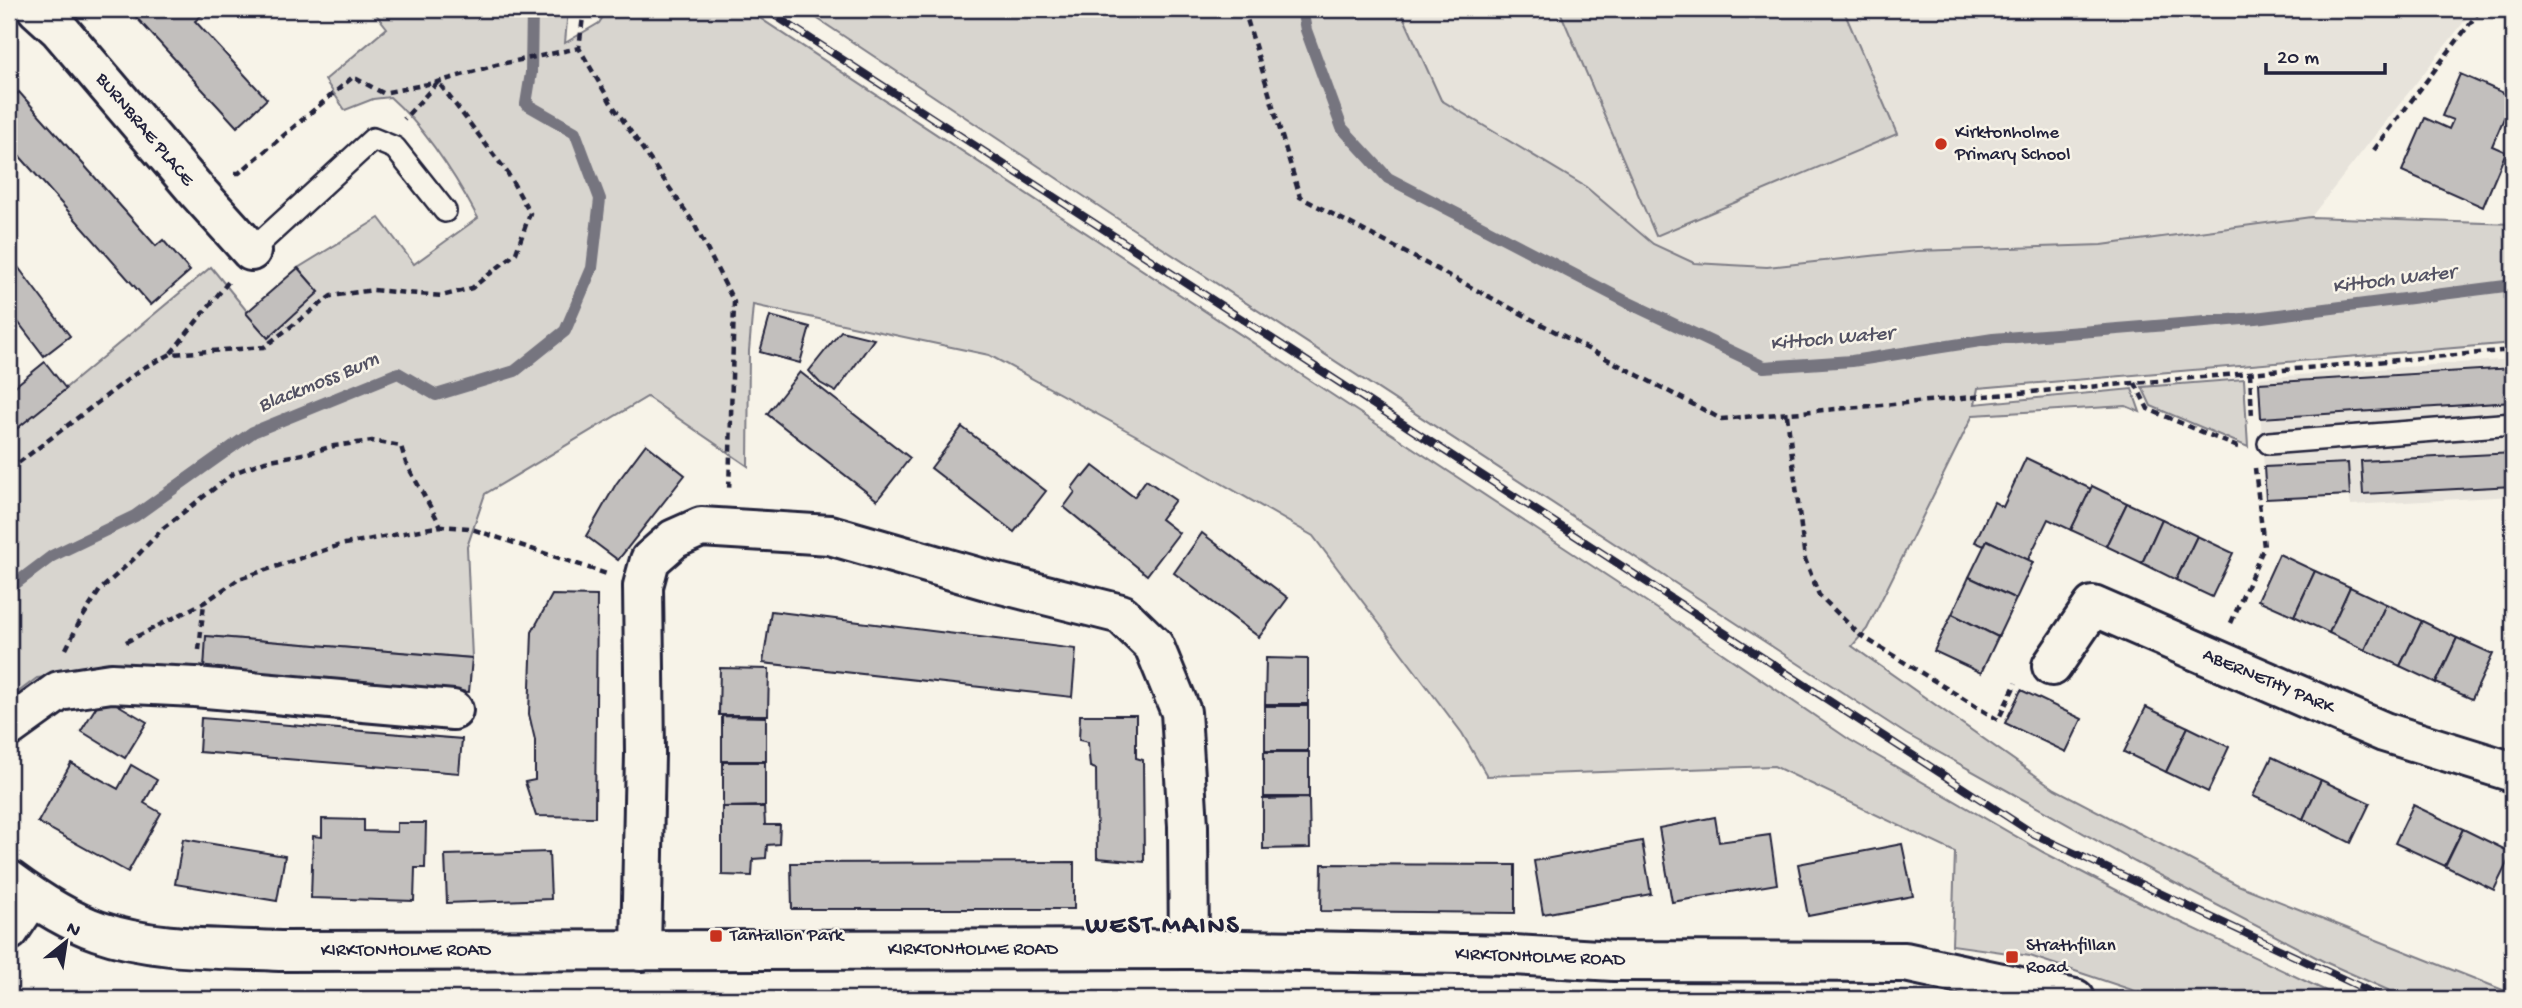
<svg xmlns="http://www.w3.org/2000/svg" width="2522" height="1008" viewBox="0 0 2522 1008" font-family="'Gochi Hand',sans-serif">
<rect width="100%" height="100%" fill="#f7f3e8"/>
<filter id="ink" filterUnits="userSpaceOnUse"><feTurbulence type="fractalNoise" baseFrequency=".0143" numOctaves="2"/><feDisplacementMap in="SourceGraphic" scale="14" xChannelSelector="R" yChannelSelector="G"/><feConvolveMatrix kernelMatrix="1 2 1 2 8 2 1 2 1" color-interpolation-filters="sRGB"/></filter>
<g filter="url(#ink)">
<!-- built -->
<g fill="#e7e3db">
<polygon points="1400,9 2474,9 2311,217 2102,245 1917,251 1767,267 1694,263 1653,244 1586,187 1440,100"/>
<polygon points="2513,359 2513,496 2351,505 2349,495 2266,499 2258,378"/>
</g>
<!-- green -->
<g fill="#d8d5cf" stroke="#7d7c85" stroke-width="2">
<path d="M372,9h196l-3,34 34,-20 9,-14h138l910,599 194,132 193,112 112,58 188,89h-184l-129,-43 -78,-11 3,-93 -181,-86 -287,10 -25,-43 -149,-197 -132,-76 -192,-105 -236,-50 -4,46 -1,115 -101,-69 -162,97 -18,53 5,111 -265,-22 -3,34 -114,2 -53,6 -28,21v-264l202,-168 57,70 51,-45 -21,-24 81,-50 35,46 64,-46c-23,-43 -51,-88 -88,-121l-17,2 -28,11 -20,-30 62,-52z"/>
<polygon points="803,9 1400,9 1441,100 1586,187 1653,244 1694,263 1767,267 1917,251 2102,245 2311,217 2513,224 2513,343 1978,388 1975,404 2132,389 2140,412 2126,406 1973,415 1867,629 1852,646 2055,789 2238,885 2513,994 2513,999 2408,999 2325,962 2135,862 1906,734 1133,229"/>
<polygon points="1559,9 1843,9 1897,134 1656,236"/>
<polygon points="2244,379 2248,447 2151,406 2142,387"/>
</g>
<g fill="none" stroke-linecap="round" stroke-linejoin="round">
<!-- stream -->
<g stroke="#76747f" stroke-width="12">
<polyline points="1302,9 1306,30 1342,128 1388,178 1627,302 1764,367 1852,361 1993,339 2255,318 2513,285"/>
<polyline points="9,596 11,587 52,556 135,516 253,432 398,373 436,395 515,371 565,331 592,268 600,199 575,132 526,104 531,73 532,9"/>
</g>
</g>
<!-- building -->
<g fill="#c2bfbd" stroke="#22223b" stroke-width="2">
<polygon points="143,9 209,9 195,21 267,99 237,127 135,16"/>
<polygon points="2460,74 2513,97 2492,146 2506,152 2483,207 2402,171 2425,118 2449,129 2453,120 2442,116"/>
<polygon points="19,92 156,246 163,240 190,271 151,305 9,144 9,101"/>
<polygon points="9,255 70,336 44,356 9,310"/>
<polygon points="298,268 319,292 268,338 246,313"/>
<polygon points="770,316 810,327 800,363 760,352"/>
<polygon points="841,331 874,339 836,392 820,383 809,371"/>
<polygon points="45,362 66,389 9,435 9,391"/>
<polygon points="2513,368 2513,402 2261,418 2259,383"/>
<polygon points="800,372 910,458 877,500 767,414"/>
<polygon points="962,427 1046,491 1014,532 931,468"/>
<polygon points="646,444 685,475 618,560 586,536 616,484"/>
<polygon points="2513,453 2513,486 2363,494 2361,461"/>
<polygon points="2026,458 2091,489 2071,530 2048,519 2028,560 1987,540 1984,546 1975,542 1994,502 2003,507"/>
<polygon points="2348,463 2350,495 2266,499 2264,467"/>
<polygon points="1093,466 1134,497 1146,480 1175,500 1161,519 1179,533 1147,575 1064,507 1075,492 1072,488 1081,476 1084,477"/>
<polygon points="2092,486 2127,503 2106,546 2071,530"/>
<polygon points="2127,503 2162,519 2142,563 2106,546"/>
<polygon points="2162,519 2197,536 2176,580 2142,563"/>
<polygon points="1202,533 1288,598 1259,637 1174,573"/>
<polygon points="2197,536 2233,553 2212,597 2176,580"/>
<polygon points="1987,540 2033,562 2016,599 1969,577"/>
<polygon points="2279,554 2315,571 2294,616 2258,600"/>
<polygon points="2315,571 2350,587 2329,633 2294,616"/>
<polygon points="1969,577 2016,599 1998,637 1952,614"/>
<polygon points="2350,587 2386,604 2365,650 2329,633"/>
<polygon points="552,595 597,596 595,817 536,816 525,782 535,780 535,740 529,714 532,632"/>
<polygon points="2386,604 2422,621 2400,666 2365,650"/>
<polygon points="771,611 1076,649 1072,697 763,663"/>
<polygon points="1952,614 1998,637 1981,673 1934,651"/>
<polygon points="2422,621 2457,638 2436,683 2400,666"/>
<polygon points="206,636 472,658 469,692 204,670"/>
<polygon points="2457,638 2493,654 2472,699 2436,683"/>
<polygon points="1266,658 1308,659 1308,704 1265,704"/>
<polygon points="720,668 769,669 768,715 719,715"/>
<polygon points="2021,690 2082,719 2066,752 2005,723"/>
<polygon points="103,696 147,722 125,758 81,731"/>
<rect x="1265" y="706" width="43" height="45"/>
<polygon points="2146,707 2188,727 2166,772 2124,752"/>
<polygon points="1080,715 1136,715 1136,758 1143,760 1144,862 1097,858 1096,769 1090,767 1088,742 1079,740"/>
<polygon points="722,716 766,717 766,761 722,761"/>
<polygon points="201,718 462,739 459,773 199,752"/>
<polygon points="2188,727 2229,747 2208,792 2166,772"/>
<rect x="1264" y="752" width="45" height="45"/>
<polygon points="2272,757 2321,780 2303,819 2253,796"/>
<polygon points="723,762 765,762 765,806 723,807"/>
<polygon points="71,763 118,789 131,765 157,780 144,803 161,813 128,872 38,822"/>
<polygon points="2321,780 2370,803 2351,843 2303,819"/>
<polygon points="1309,798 1310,848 1263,849 1263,799"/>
<polygon points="2413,805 2463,829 2445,866 2395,843"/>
<polygon points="722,807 764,807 765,825 780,825 779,844 767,845 766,858 753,859 752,876 722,875"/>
<polygon points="1715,817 1719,842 1770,835 1777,884 1672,902 1659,828"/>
<polygon points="322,819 364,820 364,831 397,832 397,823 426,823 425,868 415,868 414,901 311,898 313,836 322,837"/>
<polygon points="2463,829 2512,853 2494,890 2445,866"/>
<polygon points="183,839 285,856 277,901 175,884"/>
<polygon points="1642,841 1651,894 1543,914 1534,861"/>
<polygon points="1902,844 1913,896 1808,916 1798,864"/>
<polygon points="549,852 551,899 447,903 445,855"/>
<polygon points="1074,862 1074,909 792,909 791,863"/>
<polygon points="1322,864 1515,865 1515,913 1321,911"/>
</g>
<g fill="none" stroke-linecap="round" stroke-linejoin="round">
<!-- service casing -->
<g stroke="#22223b" stroke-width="26">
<g id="service">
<polyline points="251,251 373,139 395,148 445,211"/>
<polyline points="2269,443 2513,424"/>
</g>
</g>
<!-- minor casing -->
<g stroke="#22223b" stroke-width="44">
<g id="minor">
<polyline points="37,9 59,29 197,191 251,251"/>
<polyline points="2052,666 2093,606 2384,732 2513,772"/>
<polyline points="9,727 59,691 111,683 195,687 453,710"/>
<polyline points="9,931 32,897"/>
<polyline points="641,951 645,754 643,586 650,560 674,539 701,527 830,535 990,581 1121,614 1154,646 1181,712 1188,826 1189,949"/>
</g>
</g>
<!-- tertiary casing -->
<g stroke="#22223b" stroke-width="44">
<path id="tertiary" d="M9,880c27,20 57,40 89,51 57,20 122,17 182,20l909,-2 325,6 100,6 291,1 170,37"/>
</g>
<!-- path -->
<g stroke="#22223b" stroke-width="4.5" stroke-dasharray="7 5" stroke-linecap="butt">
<polyline points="584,9 579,48 611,103 693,222 734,302 729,492"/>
<polyline points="1244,9 1300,197 1721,419 2513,350"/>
<polyline points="2374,150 2481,9"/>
<polyline points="235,173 239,173 353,77 383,93 438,82 496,65 579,48"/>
<polyline points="171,353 229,281"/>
<polyline points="2250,372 2252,419"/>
<polyline points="2135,383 2148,409 2240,448"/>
<polyline points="1787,415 1805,559 1819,595 1860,635 1998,720 2016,683"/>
<polyline points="9,470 143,368 171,354 264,347 331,296 373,290 442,296 472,288 516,253 530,213 507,172 438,82 404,119"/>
<polyline points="2231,623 2264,547 2255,468"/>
<polyline points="126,642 205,602 239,579 340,545 441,526 469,528 607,574"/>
<polyline points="66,649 79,623 100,590 137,556 162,529 234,473 265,461 308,453 334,446 372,441 401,446 406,463 441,526"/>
<polyline points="199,650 204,603"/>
<polyline points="266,999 269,989"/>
</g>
<!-- service -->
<use href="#service" stroke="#f7f3e8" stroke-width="21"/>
<!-- minor -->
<use href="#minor" stroke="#f7f3e8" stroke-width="38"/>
<!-- tertiary -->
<use href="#tertiary" stroke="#f7f3e8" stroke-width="38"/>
<!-- rail casing -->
<g stroke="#22223b" stroke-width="8">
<polyline id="rail" points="765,9 2034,834 2386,999"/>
</g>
<!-- rail -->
<use href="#rail" stroke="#f7f3e8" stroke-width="5" stroke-dasharray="16" stroke-linecap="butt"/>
</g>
</g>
<!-- markers -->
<g fill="#c8321e" stroke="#f7f3e8" stroke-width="2.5">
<circle cx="1941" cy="144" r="7"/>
<rect x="709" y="929" width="14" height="14" rx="3.5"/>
<rect x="2005" y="950" width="14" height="14" rx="3.5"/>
</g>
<g text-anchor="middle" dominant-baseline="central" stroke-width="5" stroke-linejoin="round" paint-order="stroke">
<!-- street labels -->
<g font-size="19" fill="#22223b" stroke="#f7f3e8">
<text transform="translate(144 130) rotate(50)">BURNBRAE PLACE</text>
<text transform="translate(2268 682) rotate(23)">ABERNETHY PARK</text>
<text x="973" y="950">KIRKTONHOLME ROAD</text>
<text x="406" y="951">KIRKTONHOLME ROAD</text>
<text transform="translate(1540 958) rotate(2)">KIRKTONHOLME ROAD</text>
</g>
<!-- poi labels -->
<g font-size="19" fill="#22223b" stroke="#f7f3e8" text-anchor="start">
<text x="1955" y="133">Kirktonholme<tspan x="1955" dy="22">Primary School</tspan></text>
<text x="730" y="936">Tantallon Park</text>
<text x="2026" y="946">Strathfillan<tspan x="2026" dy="22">Road</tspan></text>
</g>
<!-- water labels -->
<g font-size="21" font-style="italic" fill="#535263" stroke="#f7f3e8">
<text transform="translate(2394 281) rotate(-7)">Kittoch Water</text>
<text transform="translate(1832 340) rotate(-5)">Kittoch Water</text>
<text transform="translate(319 384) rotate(-22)">Blackmoss Burn</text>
</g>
<!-- district labels -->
<g font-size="26" font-weight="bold" letter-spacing="2" fill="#22223b" stroke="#f7f3e8">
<text x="1163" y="927">WEST MAINS</text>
</g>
</g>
<!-- margin -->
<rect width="2522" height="1008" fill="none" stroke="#f7f3e8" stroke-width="35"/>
<rect x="18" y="18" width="2487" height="973" fill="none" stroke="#22223b" stroke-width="2.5" filter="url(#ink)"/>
<!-- north arrow -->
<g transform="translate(66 942) rotate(30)" stroke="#f7f3e8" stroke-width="5" paint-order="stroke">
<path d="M0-5L12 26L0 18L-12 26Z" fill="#22223b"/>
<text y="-10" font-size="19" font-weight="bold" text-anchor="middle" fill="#22223b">N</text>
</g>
<!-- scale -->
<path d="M2266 63v10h119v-10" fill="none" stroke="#22223b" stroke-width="3.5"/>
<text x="2277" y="63" font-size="21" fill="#22223b" stroke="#f7f3e8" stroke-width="5" paint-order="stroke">20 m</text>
</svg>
